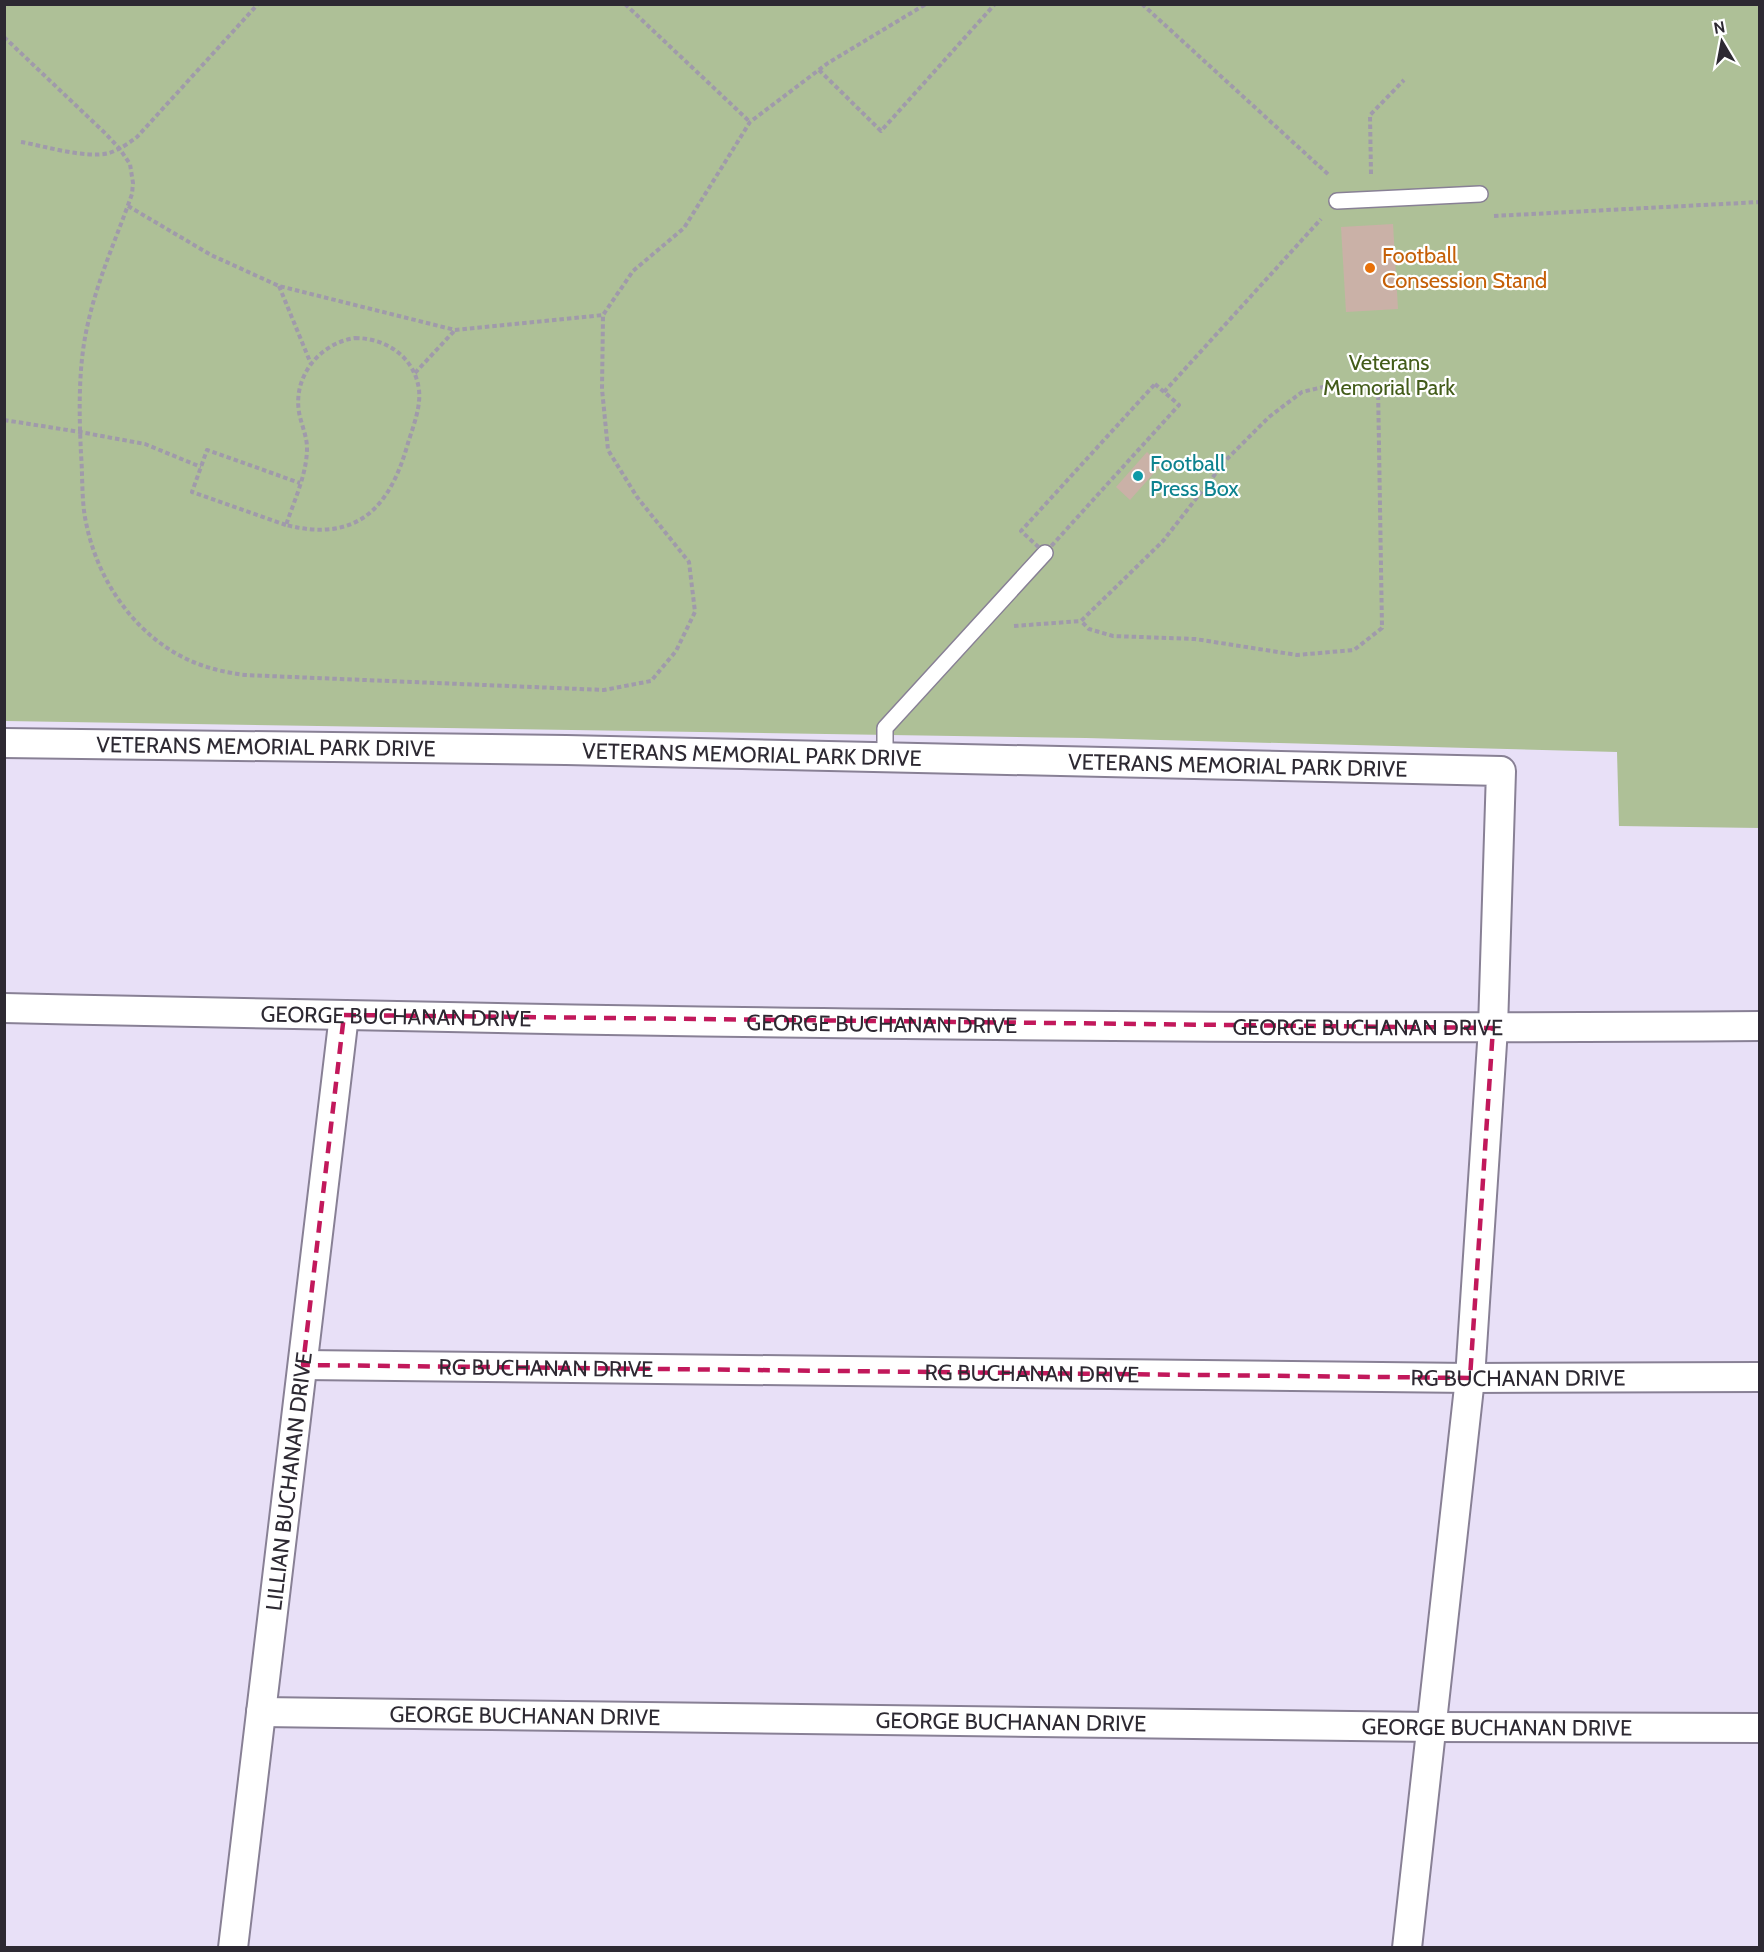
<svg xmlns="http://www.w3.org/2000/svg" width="1764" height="1952" viewBox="0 0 1764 1952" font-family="Cabin,sans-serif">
<rect width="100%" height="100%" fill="#e8e0f7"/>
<!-- green -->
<polygon fill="#aec097" points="5,5 1759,5 1759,828 1619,826 1617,752 1086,738 5,721"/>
<!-- building -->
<g fill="#cab1a7">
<polygon points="1393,224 1398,309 1346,312 1341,227"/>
<polygon points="1147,452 1161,465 1130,500 1116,487"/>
</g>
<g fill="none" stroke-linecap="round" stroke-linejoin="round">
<!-- lane casing -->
<g stroke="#888095" stroke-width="18">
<g id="lane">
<polyline points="1337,201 1480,194"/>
<polyline points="885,757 885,728 1045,553"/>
</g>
</g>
<!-- street casing -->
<g stroke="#888095" stroke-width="32">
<g id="street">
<path id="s1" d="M4,743l562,7 935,21 -8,257 -23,350 -63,570"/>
<path id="s2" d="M4,1008c585,13 1170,23 1756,18"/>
<path id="s3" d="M303,1365l1167,13 290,-1"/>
<path id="s4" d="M261,1712l1172,15 327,1"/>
<path id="s5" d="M233,1948l111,-933"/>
</g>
</g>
<!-- path -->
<g stroke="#a09aab" stroke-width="4" stroke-dasharray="4.5 3" stroke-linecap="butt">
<polyline points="625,4 750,122"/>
<polyline points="1142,4 1330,176"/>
<path d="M4,37l102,97 13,14 11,16 3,19 -1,11c-15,43 -34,84 -44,129 -10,42 -9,89 -7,131 2,24 0,49 6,73 13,60 55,117 114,138 14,5 29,8 44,10l359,15 47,-9 25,-30 19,-39 -6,-50 -52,-65 -29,-47 -6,-61 1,-74 30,-44 51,-43 66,-106 78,-59 98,-59"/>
<polyline points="819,70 881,131 995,4"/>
<path d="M21,142c24,4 64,17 88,11 10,-3 20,-10 28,-16l121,-133"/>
<polyline points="1371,174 1370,115 1404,80"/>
<polyline points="128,206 211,255 279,286 455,330 603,315"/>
<polyline points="1494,216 1760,202"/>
<polyline points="279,286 311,364"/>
<path d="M355,338c31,0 60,19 64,52 2,17 -6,37 -11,53 -18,65 -51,100 -122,82 8,-24 21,-51 21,-77 0,-12 -6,-24 -8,-36 -6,-36 21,-69 56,-74z"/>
<polyline points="415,373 455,330"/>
<polygon points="1155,384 1179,405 1045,553 1021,531"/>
<polygon points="1336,384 1378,385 1382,628 1354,650 1297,655 1195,639 1113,636 1089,629 1081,621 1163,541 1227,459 1269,417 1302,392"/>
<polyline points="1164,392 1321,219"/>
<polyline points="4,420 80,432 145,444 201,467"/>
<polyline points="286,525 192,492 207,450 300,483"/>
<polyline points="1014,626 1081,621"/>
</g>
<!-- lane -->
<use href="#lane" stroke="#fff" stroke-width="15"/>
<!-- street -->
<use href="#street" stroke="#fff" stroke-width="28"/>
</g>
<!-- marked area -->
<path fill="none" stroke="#c2185b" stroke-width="4.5" stroke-dasharray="12 8" stroke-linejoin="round" d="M344,1015l1149,13 -23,350 -1167,-13z"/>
<!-- markers -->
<circle fill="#e8710a" stroke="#fff" stroke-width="2" cx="1370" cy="268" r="6"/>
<circle fill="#0f9aa8" stroke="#fff" stroke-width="2" cx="1138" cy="476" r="6"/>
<g text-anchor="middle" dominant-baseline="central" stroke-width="4.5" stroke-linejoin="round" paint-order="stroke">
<!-- food labels -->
<g font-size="22" fill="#c56008" stroke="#fff" text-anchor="start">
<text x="1382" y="255">Football<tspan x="1382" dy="25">Consession Stand</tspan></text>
</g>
<!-- park labels -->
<g font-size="22" fill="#435c1a" stroke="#fff">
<text x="1389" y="362">Veterans<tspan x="1389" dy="25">Memorial Park</tspan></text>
</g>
<!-- culture labels -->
<g font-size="22" fill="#0d838f" stroke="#fff" text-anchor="start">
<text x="1150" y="463">Football<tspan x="1150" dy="25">Press Box</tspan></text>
</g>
<!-- street labels -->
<g font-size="22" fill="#2d2932" stroke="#fff">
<text stroke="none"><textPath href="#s1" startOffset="262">VETERANS MEMORIAL PARK DRIVE</textPath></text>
<text stroke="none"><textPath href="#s1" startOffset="748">VETERANS MEMORIAL PARK DRIVE</textPath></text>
<text stroke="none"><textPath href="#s1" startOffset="1234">VETERANS MEMORIAL PARK DRIVE</textPath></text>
<text stroke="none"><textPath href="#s2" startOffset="392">GEORGE BUCHANAN DRIVE</textPath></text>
<text stroke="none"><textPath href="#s2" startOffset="878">GEORGE BUCHANAN DRIVE</textPath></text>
<text stroke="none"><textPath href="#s2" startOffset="1364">GEORGE BUCHANAN DRIVE</textPath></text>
<text stroke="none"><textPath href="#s3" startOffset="243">RG BUCHANAN DRIVE</textPath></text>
<text stroke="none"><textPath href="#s3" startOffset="729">RG BUCHANAN DRIVE</textPath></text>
<text stroke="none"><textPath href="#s3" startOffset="1215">RG BUCHANAN DRIVE</textPath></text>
<text stroke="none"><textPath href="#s5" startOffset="470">LILLIAN BUCHANAN DRIVE</textPath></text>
<text stroke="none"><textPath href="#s4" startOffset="264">GEORGE BUCHANAN DRIVE</textPath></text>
<text stroke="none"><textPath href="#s4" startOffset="750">GEORGE BUCHANAN DRIVE</textPath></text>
<text stroke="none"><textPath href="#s4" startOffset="1236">GEORGE BUCHANAN DRIVE</textPath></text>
</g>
</g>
<!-- border -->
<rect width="1764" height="1952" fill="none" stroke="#2d2932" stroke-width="12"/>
<!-- north arrow -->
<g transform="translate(1722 42) rotate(350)" stroke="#ffffff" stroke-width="4.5" paint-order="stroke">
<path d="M0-4.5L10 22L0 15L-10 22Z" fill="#2d2932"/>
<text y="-9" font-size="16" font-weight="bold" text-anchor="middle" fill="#2d2932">N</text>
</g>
</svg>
